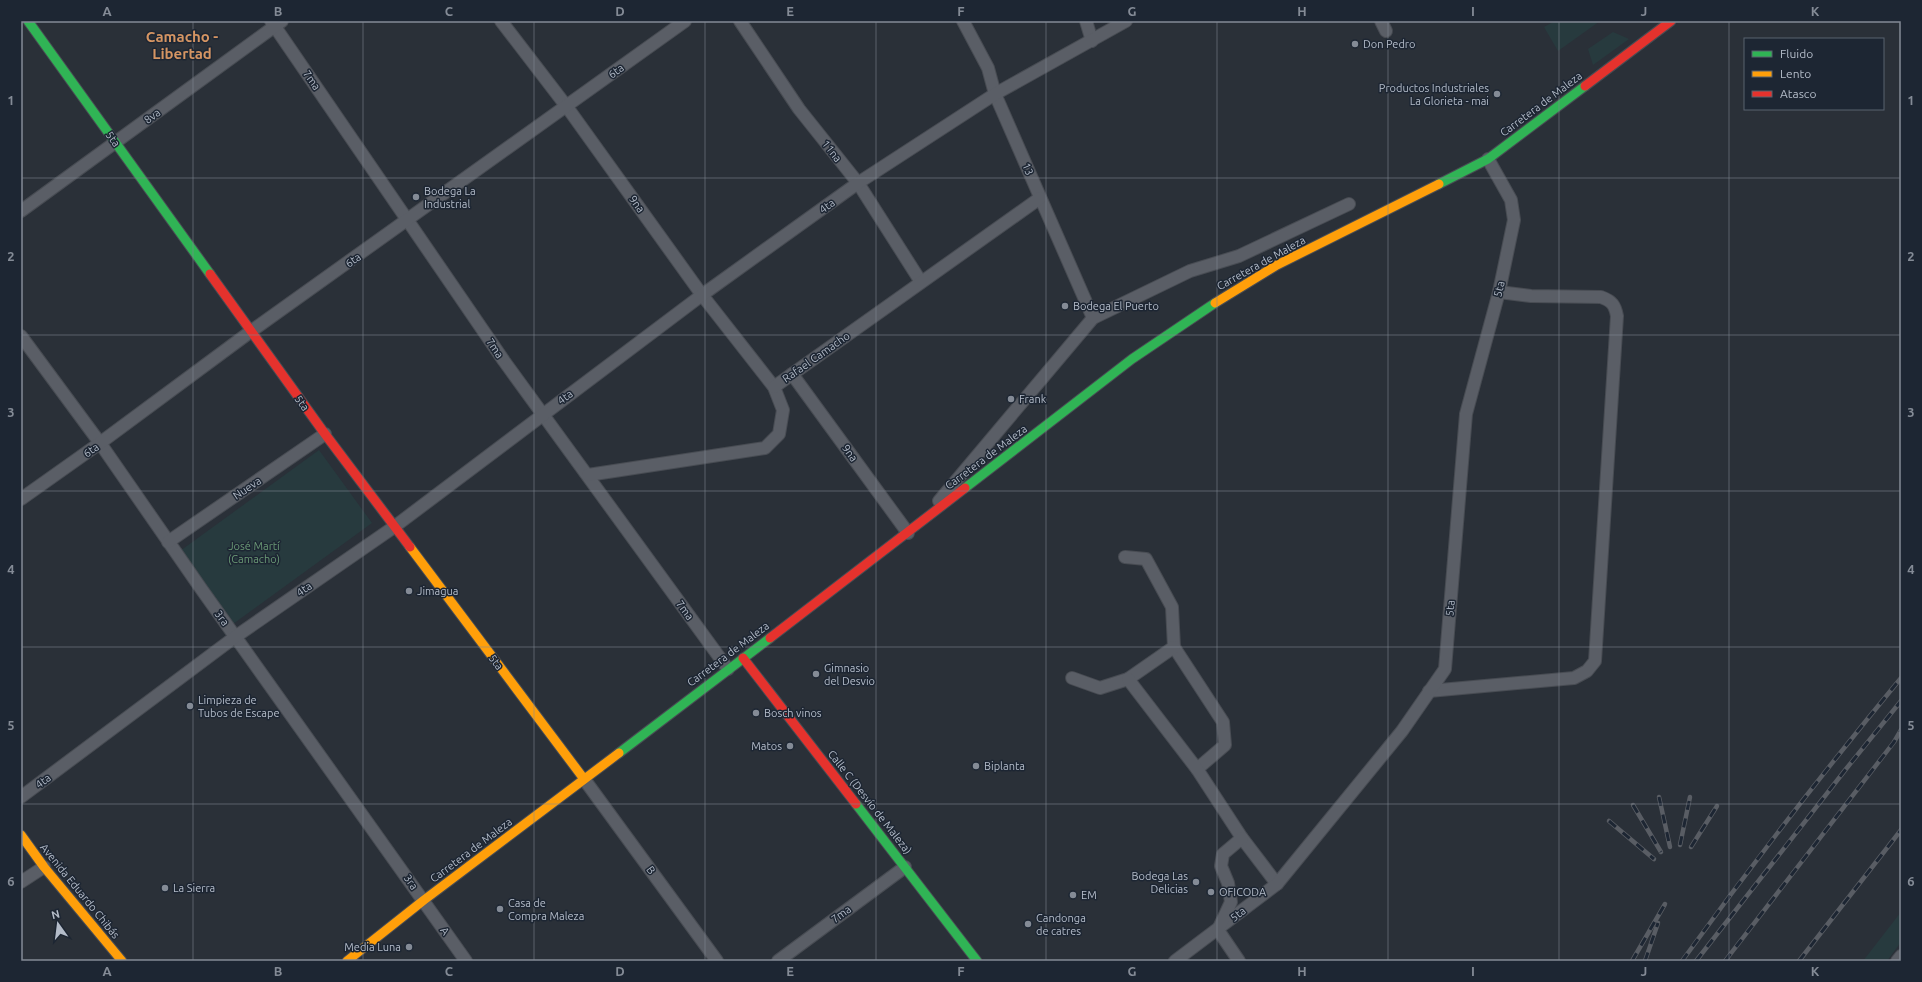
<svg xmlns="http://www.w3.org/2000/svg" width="1922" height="982" viewBox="0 0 1922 982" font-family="Ubuntu,sans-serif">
<rect width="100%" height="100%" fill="#2a3038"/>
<!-- green -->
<g fill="#273a3e">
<polygon points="1555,21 1600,21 1558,51 1544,27"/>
<polygon points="1613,32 1629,39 1593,65 1588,49"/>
<polygon points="319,450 372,523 233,624 180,551"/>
<polygon points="1901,912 1901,942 1887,961 1863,961"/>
</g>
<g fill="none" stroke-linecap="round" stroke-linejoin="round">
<!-- street casing -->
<g stroke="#484c53" stroke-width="14">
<g id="street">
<polyline points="271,21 504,361 728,669"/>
<polyline points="501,21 567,107 702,295 774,387 783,410 779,434 765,448 588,475"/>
<polyline points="740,21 799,109 858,183 921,282"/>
<polyline points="963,21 988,68 995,94 1093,318"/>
<polyline points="1086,21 1092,41"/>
<polyline points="1381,21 1386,31"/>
<polyline points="21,211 282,21"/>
<polyline points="21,336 100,443 202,590 466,961"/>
<polyline points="792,374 908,533"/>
<polyline points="774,387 1040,198"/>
<polyline points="21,499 100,443 250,332 685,21"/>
<polyline points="939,501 1093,318 1190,271 1239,256 1349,204"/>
<polyline points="168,542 325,434"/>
<polyline points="1125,557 1146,559 1172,607 1174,647 1223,722 1225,745 1197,769"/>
<polyline points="1072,678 1100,688 1128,679 1174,647"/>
<polyline points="1128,679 1197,769 1242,838 1277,884"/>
<path d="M1429,691l145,-13 13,-7 8,-10 22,-345c-2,-11 -5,-15 -16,-19l-70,-1 -32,-4"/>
<polyline points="584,779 717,961"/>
<polyline points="21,797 235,637 394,527 702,295 858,183 995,94 1126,21"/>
<polyline points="21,882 44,867"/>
<polyline points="778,961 905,867"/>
<polyline points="1175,961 1277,884 1402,731 1445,669 1466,414 1499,292 1514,220 1511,200 1488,159"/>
<polyline points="1239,961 1218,930 1231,902 1228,883 1221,866 1223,854 1242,838"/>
<polyline points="1897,961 1901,956"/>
</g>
</g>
<!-- fast casing -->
<g stroke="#484c53" stroke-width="11">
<g id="fast">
<polyline points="28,21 210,274"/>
<polyline points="1439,184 1488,159 1585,86"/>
<polyline points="965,488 1132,359 1215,303"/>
<polyline points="619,753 770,638"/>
<polyline points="856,804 977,961"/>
</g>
</g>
<!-- slow casing -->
<g stroke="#484c53" stroke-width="11">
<g id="slow">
<polyline points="1215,303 1277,265 1439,184"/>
<polyline points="410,547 584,779"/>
<polyline points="21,835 44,867 122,961"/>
<polyline points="347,961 424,900 619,753"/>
</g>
</g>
<!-- jam casing -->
<g stroke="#484c53" stroke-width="11">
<g id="jam">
<polyline points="1585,86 1671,21"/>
<polyline points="210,274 325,434 410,547"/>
<polyline points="770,638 965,488"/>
<polyline points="743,658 856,804"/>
</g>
</g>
<!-- street -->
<use href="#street" stroke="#5a5e66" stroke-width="12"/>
<!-- fast -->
<use href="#fast" stroke="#30b455" stroke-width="9"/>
<!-- slow -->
<use href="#slow" stroke="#ff9f0a" stroke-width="9"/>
<!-- jam -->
<use href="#jam" stroke="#e5322d" stroke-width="9"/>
<!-- rail casing -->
<g stroke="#595d64" stroke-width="4.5">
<g id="rail">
<polyline points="1659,797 1670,847"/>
<polyline points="1633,805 1661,852"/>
<polyline points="1609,821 1654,859"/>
<polyline points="1680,845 1690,797"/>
<polyline points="1691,847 1717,806"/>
<polyline points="1632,961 1665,904"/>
<polyline points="1645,961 1658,923"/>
<path d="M1682,961c70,-97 143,-191 219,-283"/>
<polyline points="1696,961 1846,769 1901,701"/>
<polyline points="1725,961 1894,742 1901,730"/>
<polyline points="1799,961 1901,830"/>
</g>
</g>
<!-- rail -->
<use href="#rail" stroke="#1d2633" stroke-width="3" stroke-dasharray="9" stroke-linecap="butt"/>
</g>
<!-- grid -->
<path fill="none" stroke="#848b96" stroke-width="1" stroke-opacity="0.55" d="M193,21v940M363,21v940M534,21v940M705,21v940M876,21v940M1046,21v940M1217,21v940M1388,21v940M1559,21v940M1729,21v940M21,178h1880M21,335h1880M21,491h1880M21,647h1880M21,804h1880"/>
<!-- markers -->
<g fill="#848b96" stroke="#1d2633" stroke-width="1.5">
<circle cx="1355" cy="44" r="4"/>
<circle cx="1497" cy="94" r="4"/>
<circle cx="416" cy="197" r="4"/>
<circle cx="1065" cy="306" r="4"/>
<circle cx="1011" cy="399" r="4"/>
<circle cx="409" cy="591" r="4"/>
<circle cx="816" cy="674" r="4"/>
<circle cx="190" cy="706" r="4"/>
<circle cx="756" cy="713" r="4"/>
<circle cx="790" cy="746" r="4"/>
<circle cx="976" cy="766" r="4"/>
<circle cx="1196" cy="882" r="4"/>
<circle cx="165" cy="888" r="4"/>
<circle cx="1211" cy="892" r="4"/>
<circle cx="1073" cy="895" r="4"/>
<circle cx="500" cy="909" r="4"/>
<circle cx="1028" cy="924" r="4"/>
<circle cx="409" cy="947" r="4"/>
</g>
<g text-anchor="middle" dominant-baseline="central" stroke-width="3" stroke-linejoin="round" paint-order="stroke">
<!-- poi labels -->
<g font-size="11" fill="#b4bcc9" stroke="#1d2633" text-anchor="start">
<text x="1363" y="44">Don Pedro</text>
<text x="1489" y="88" text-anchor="end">Productos Industriales<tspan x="1489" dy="13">La Glorieta - mai</tspan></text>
<text x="424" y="191">Bodega La<tspan x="424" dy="13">Industrial</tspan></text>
<text x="1073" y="306">Bodega El Puerto</text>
<text x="1019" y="399">Frank</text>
<text x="417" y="591">Jimagua</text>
<text x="824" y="668">Gimnasio<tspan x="824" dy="13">del Desvio</tspan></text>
<text x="198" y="700">Limpieza de<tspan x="198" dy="13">Tubos de Escape</tspan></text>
<text x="764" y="713">Bosch vinos</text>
<text x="782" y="746" text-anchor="end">Matos</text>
<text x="984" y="766">Biplanta</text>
<text x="1188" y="876" text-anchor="end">Bodega Las<tspan x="1188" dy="13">Delicias</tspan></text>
<text x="173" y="888">La Sierra</text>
<text x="1219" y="892">OFICODA</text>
<text x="1081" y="895">EM</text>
<text x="508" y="903">Casa de<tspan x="508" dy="13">Compra Maleza</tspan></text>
<text x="1036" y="918">Candonga<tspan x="1036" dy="13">de catres</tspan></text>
<text x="401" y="947" text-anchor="end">Media Luna</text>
</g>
<!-- street labels -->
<g font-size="11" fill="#b4bcc9" stroke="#1d2633">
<text transform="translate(616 71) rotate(-36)">6ta</text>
<text transform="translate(312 80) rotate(55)">7ma</text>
<text transform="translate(1541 104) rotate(-37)">Carretera de Maleza</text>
<text transform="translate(152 116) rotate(-36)">8va</text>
<text transform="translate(113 139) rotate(54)">5ta</text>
<text transform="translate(832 151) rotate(52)">11na</text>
<text transform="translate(1028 169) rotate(67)">13</text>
<text transform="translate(637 204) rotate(54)">9na</text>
<text transform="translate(827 206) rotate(-36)">4ta</text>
<text transform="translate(353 260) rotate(-35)">6ta</text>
<text transform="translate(1261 263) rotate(-29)">Carretera de Maleza</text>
<text transform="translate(1499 289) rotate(-77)">5ta</text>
<text transform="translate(495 348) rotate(56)">7ma</text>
<text transform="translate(816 357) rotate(-35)">Rafael Camacho</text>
<text transform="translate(565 397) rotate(-37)">4ta</text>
<text transform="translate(302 403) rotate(54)">5ta</text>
<text transform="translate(91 450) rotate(-35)">6ta</text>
<text transform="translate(850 453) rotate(54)">9na</text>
<text transform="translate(986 457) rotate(-37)">Carretera de Maleza</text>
<text transform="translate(247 488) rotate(-34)">Nueva</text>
<text transform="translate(304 589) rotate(-35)">4ta</text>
<text transform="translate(1450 608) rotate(-85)">5ta</text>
<text transform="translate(685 610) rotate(54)">7ma</text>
<text transform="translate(222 618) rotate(54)">3ra</text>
<text transform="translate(728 654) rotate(-37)">Carretera de Maleza</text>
<text transform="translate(496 662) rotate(53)">5ta</text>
<text transform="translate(43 781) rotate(-37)">4ta</text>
<text transform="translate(870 802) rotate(52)">Calle C (Desvío de Maleza)</text>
<text transform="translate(471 850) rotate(-37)">Carretera de Maleza</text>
<text transform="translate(651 870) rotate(54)">B</text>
<text transform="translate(411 882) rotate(55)">3ra</text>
<text transform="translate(80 891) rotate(51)">Avenida Eduardo Chibás</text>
<text transform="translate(841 914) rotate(-36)">7ma</text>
<text transform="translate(1238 914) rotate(-38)">5ta</text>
<text transform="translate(445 931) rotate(55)">A</text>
</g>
<!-- park labels -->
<g font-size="11" fill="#6b9a76" stroke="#1d2633">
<text x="254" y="546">José Martí<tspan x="254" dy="13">(Camacho)</tspan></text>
</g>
<!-- district labels -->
<g font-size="15" font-weight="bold" fill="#d59563" stroke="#1d2633">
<text x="182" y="36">Camacho -<tspan x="182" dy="17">Libertad</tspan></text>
</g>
</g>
<!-- border -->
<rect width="1922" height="982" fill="none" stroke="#1d2633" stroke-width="44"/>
<!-- legend -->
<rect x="1744" y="38" width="140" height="72" fill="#1d2633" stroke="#59626f"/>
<rect x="1752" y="51" width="20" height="6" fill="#30b455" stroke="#59626f"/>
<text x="1780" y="58" font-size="12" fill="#b4bcc9">Fluido</text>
<rect x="1752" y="71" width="20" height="6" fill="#ff9f0a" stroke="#59626f"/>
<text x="1780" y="78" font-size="12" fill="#b4bcc9">Lento</text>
<rect x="1752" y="91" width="20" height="6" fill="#e5322d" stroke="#59626f"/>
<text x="1780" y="98" font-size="12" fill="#b4bcc9">Atasco</text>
<!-- north arrow -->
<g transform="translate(58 924) rotate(346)" stroke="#1d2633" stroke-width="3" paint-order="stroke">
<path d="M0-3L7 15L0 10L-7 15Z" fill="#b4bcc9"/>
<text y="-6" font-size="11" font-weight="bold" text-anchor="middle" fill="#b4bcc9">N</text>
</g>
<rect x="22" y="22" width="1878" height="938" fill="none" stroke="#848b96" stroke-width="1.5"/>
<g font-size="13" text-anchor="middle" font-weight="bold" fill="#848b96">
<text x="107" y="16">A</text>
<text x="278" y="16">B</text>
<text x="449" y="16">C</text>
<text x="620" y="16">D</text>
<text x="790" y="16">E</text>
<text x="961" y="16">F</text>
<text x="1132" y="16">G</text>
<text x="1302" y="16">H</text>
<text x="1473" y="16">I</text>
<text x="1644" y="16">J</text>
<text x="1815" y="16">K</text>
<text x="11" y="105">1</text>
<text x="1911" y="105">1</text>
<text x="11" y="261">2</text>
<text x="1911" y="261">2</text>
<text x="11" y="417">3</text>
<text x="1911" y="417">3</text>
<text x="11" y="574">4</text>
<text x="1911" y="574">4</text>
<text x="11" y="730">5</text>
<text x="1911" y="730">5</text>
<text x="11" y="886">6</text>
<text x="1911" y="886">6</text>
<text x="107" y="976">A</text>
<text x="278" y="976">B</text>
<text x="449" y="976">C</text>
<text x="620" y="976">D</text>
<text x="790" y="976">E</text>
<text x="961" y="976">F</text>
<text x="1132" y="976">G</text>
<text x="1302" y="976">H</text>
<text x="1473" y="976">I</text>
<text x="1644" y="976">J</text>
<text x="1815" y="976">K</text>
</g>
</svg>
